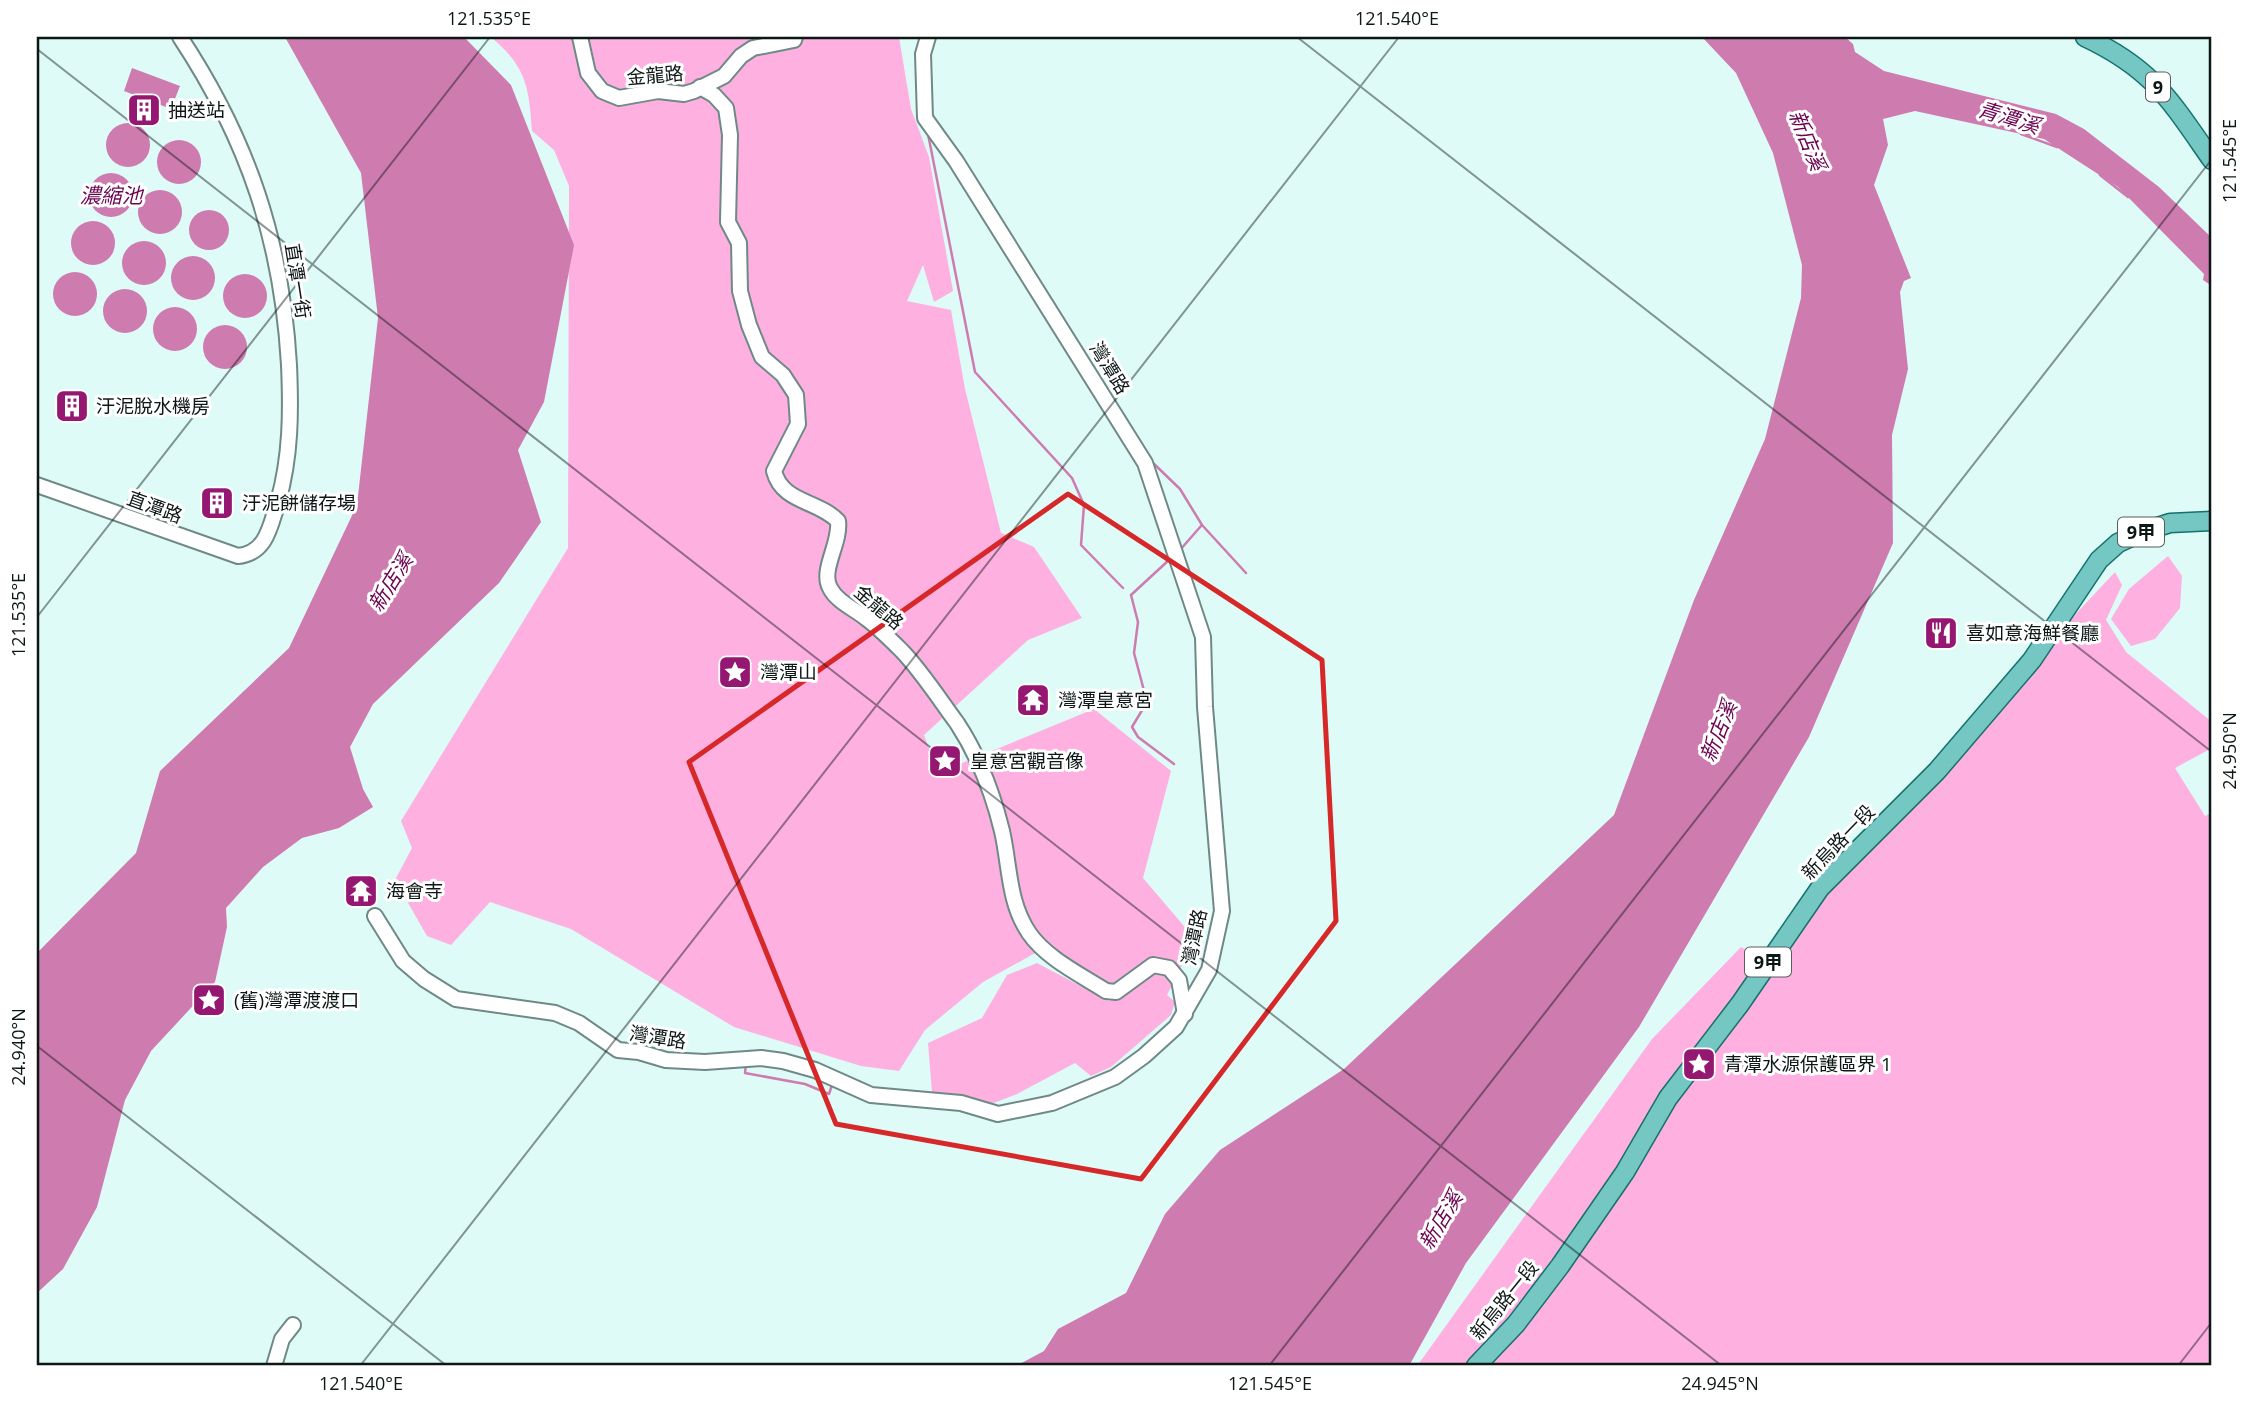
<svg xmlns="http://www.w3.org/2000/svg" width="2249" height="1403" viewBox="0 0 2249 1403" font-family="'Open Sans','Noto Sans TC',sans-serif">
<rect width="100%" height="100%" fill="#defbf8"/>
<!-- green -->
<g fill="#feb0e0">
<path d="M491,37h408l12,72 18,48 24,134 -19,11 -11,-37 -16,36 44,9 14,79 36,144 33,14 48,71 -54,22 -104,95 14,38 156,-64 77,62 -28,107 52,61 -28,56 8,7 -4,13 -60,52 -20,9 -16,-13 -58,31 -31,12 -54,-14 -4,-49 54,-25 25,-43 30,-12 72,38 17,-7 -89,-42 -54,30 -58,48 -26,41 -38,-5 -127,-39 -163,-98 -81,-27 -39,43 -24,-9 -32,-56 17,-32 -11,-27 167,-273 1,-362 -15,-36 -22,-19c-3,-45 -6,-64 -41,-94z"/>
<polygon points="2168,556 2182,576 2180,608 2155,639 2131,646 2111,619 2129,589"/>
<polygon points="2115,572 2122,585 2106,620 2126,652 2212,722 2212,748 2175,768 2205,816 2212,813 2212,1366 1417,1366 1652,1039 1741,947 1772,966 1827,880"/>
</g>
<!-- water -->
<g fill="#ce7baf">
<polygon points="285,37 464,37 511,85 574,245 544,402 518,450 541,522 499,583 373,704 350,747 363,789 373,807 339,828 302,838 263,867 226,908 227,927 215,982 151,1051 125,1100 97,1207 63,1269 37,1293 37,953 136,853 160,771 289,648 357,505 378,318 361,173"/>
<polygon points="1702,37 1845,37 1853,44 1855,52 1884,71 2056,114 2084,129 2159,187 2212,238 2212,286 2203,280 2204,274 2118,187 2044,139 1915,111 1883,119 1888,145 1874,185 1911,278 1904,281 1900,292 1908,369 1892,435 1893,543 1809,737 1639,1027 1466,1263 1409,1366 1016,1366 1044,1351 1058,1329 1126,1293 1165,1214 1220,1150 1344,1069 1614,815 1694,600 1765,439 1801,298 1802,265 1773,153 1736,73"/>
<polygon points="132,68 180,86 171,109 124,91"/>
<circle cx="128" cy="145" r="22"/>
<circle cx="179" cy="162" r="22"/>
<circle cx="111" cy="195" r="22"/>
<circle cx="160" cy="212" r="22"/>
<circle cx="209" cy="230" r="20"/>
<circle cx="93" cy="243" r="22"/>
<circle cx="144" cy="263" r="22"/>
<circle cx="193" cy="278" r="22"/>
<circle cx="75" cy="294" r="22"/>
<circle cx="245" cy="296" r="22"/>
<circle cx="125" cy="311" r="22"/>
<circle cx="175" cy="329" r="22"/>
<circle cx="225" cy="347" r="22"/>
</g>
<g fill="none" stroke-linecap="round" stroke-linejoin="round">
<!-- stream -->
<g stroke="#ce7baf" stroke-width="2.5">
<polyline points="928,134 975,372 1072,478 1084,505 1081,545 1123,588"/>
<polyline points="2021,134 2057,147"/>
<polyline points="2100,175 2128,197"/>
<polyline points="1151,461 1180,489 1202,525 1246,573"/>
<polyline points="1180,550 1201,526"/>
<polyline points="1170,559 1131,595 1138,622 1134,653 1147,702 1132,727 1138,737 1174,764"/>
<polyline points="746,1064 745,1073 805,1084 829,1094 833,1082"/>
</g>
<!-- minor casing -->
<g stroke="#6f8987" stroke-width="18">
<g id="minor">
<polyline points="580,37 588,73 602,91 619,98 658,91 684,94 694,91 724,76 741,56 753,48 794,40 795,37"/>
<path d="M700,87l14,8 12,13 4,27 -2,87 11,21 1,48 9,34 13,32 21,18 13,20 2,29 -24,47c8,32 44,29 64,50 3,22 -18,49 -8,67 7,14 25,21 37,31 12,9 24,21 35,32 20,21 38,49 55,72 21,32 36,71 45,108 8,35 6,71 27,102 17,25 52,42 77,58l10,1 37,-27 16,3 10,12 6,34"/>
<path d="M37,485l201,71c29,-3 32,-30 40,-54 13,-46 13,-91 11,-137 -7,-124 -41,-225 -109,-328"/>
<polyline points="375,916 403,961 424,979 456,999 555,1013 579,1023 618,1050 639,1052 666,1060 705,1062 761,1058 783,1061 815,1070 871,1095 961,1103 998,1114 1052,1103 1115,1077 1144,1056 1176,1027 1209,970 1222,911 1205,707 1203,637 1145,463 956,161 925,118 923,54 928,37"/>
<polyline points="274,1366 282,1339 293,1325"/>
</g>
</g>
<!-- major casing -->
<g stroke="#14716c" stroke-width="21">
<g id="major">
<path d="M2085,37c68,32 85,63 127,123"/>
<polyline points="1476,1366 1516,1324 1560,1266 1625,1172 1668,1098 1740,1004 1820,888 1937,771 2032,660 2099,560 2118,543 2142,532 2170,523 2212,521"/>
</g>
</g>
<!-- minor -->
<use href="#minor" stroke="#fff" stroke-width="14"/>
<!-- major -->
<use href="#major" stroke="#74c7c2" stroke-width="18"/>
</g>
<!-- marked area -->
<path fill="none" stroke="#d62828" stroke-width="5" stroke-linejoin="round" d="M1068,494l254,166 14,261 -195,258 -305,-55 -147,-362z"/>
<!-- ticks -->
<path fill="none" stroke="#0d1716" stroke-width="2" stroke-opacity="0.45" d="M1297,37l915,715M37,49l1685,1317M37,617l453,-580M37,1046l410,320M360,1366l1039,-1329M1269,1366l943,-1207M2178,1366l34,-44"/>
<!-- icons -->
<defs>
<g id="building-square" transform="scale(1.75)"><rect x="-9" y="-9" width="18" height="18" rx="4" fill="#941872" stroke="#fff"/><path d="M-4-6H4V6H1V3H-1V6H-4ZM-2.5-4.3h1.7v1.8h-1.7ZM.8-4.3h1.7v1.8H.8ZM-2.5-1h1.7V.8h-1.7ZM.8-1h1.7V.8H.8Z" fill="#fff"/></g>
<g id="restaurant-square" transform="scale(1.75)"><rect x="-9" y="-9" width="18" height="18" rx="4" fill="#941872" stroke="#fff"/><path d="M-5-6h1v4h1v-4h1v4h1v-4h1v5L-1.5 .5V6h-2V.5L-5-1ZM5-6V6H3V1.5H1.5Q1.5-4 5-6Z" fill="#fff"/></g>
<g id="sight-square" transform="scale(1.75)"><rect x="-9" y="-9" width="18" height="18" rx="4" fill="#941872" stroke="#fff"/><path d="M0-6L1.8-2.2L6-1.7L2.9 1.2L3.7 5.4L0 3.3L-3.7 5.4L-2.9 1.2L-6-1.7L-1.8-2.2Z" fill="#fff"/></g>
<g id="temple-square" transform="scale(1.75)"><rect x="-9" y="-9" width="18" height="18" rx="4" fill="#941872" stroke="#fff"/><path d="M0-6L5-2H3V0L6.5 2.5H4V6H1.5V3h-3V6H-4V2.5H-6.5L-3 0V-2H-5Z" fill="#fff"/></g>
</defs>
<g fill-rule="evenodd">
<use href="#building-square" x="144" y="110"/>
<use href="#building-square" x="72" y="406"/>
<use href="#building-square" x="217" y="503"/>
<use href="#restaurant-square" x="1941" y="633"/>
<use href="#sight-square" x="735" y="672"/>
<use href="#temple-square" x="1033" y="700"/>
<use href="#sight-square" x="945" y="761"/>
<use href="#temple-square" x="361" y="891"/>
<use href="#sight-square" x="209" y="1000"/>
<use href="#sight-square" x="1699" y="1064"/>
</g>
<g text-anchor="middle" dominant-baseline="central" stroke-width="6" stroke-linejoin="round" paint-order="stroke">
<!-- shield labels -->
<g fill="#fff" stroke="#565d5c" stroke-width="2">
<rect x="2146" y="72.5" width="24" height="29" rx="5"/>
<rect x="2118" y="517.5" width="46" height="29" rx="5"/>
<rect x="1745" y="947.5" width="46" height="29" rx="5"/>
</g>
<g font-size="18" font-weight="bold" fill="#0d1716">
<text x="2158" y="87">9</text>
<text x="2141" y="532">9甲</text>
<text x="1768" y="962">9甲</text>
</g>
<!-- street labels -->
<g font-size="19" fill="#0d1716" stroke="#fff">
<text transform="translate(655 75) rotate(-5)">金龍路</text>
<text transform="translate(298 281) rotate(81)">直潭一街</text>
<text transform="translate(1110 368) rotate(58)">灣潭路</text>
<text transform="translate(155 507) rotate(20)">直潭路</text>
<text transform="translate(879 607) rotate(40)">金龍路</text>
<text transform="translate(1838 842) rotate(-46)">新烏路一段</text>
<text transform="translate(1194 937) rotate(-78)">灣潭路</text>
<text transform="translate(658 1037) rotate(9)">灣潭路</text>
<text transform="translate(1504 1300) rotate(-51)">新烏路一段</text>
</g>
<!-- poi labels -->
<g font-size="19" fill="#0d1716" stroke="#fff" text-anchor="start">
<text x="168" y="110">抽送站</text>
<text x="96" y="406">汙泥脫水機房</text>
<text x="242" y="503">汙泥餅儲存場</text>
<text x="1966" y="633">喜如意海鮮餐廳</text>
<text x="760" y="672">灣潭山</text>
<text x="1058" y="700">灣潭皇意宮</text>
<text x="970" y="761">皇意宮觀音像</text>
<text x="386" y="891">海會寺</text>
<text x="234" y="1000">(舊)灣潭渡渡口</text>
<text x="1724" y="1064">青潭水源保護區界 1</text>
</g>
<!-- water labels -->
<g font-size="21" font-style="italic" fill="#6c0452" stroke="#fff">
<text transform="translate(2009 117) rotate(17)">青潭溪</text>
<text transform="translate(1808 140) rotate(68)">新店溪</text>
<text x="111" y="195">濃縮池</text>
<text transform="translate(390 582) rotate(-58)">新店溪</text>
<text transform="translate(1718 731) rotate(-68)">新店溪</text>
<text transform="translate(1440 1220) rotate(-59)">新店溪</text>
</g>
</g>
<!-- border -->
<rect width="2249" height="1403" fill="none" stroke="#ffffff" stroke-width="77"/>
<rect x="38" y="38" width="2172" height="1326" fill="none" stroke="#0d1716" stroke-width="2.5"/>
<g font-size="18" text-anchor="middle" fill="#0d1716">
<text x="489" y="25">121.535°E</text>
<text x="1397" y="25">121.540°E</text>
<text transform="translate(2230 161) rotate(-90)" y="6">121.545°E</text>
<text transform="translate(19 615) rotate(-90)" y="6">121.535°E</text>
<text transform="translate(2230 751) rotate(-90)" y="6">24.950°N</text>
<text transform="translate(19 1047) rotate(-90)" y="6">24.940°N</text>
<text x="361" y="1390">121.540°E</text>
<text x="1270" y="1390">121.545°E</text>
<text x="1720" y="1390">24.945°N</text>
</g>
</svg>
